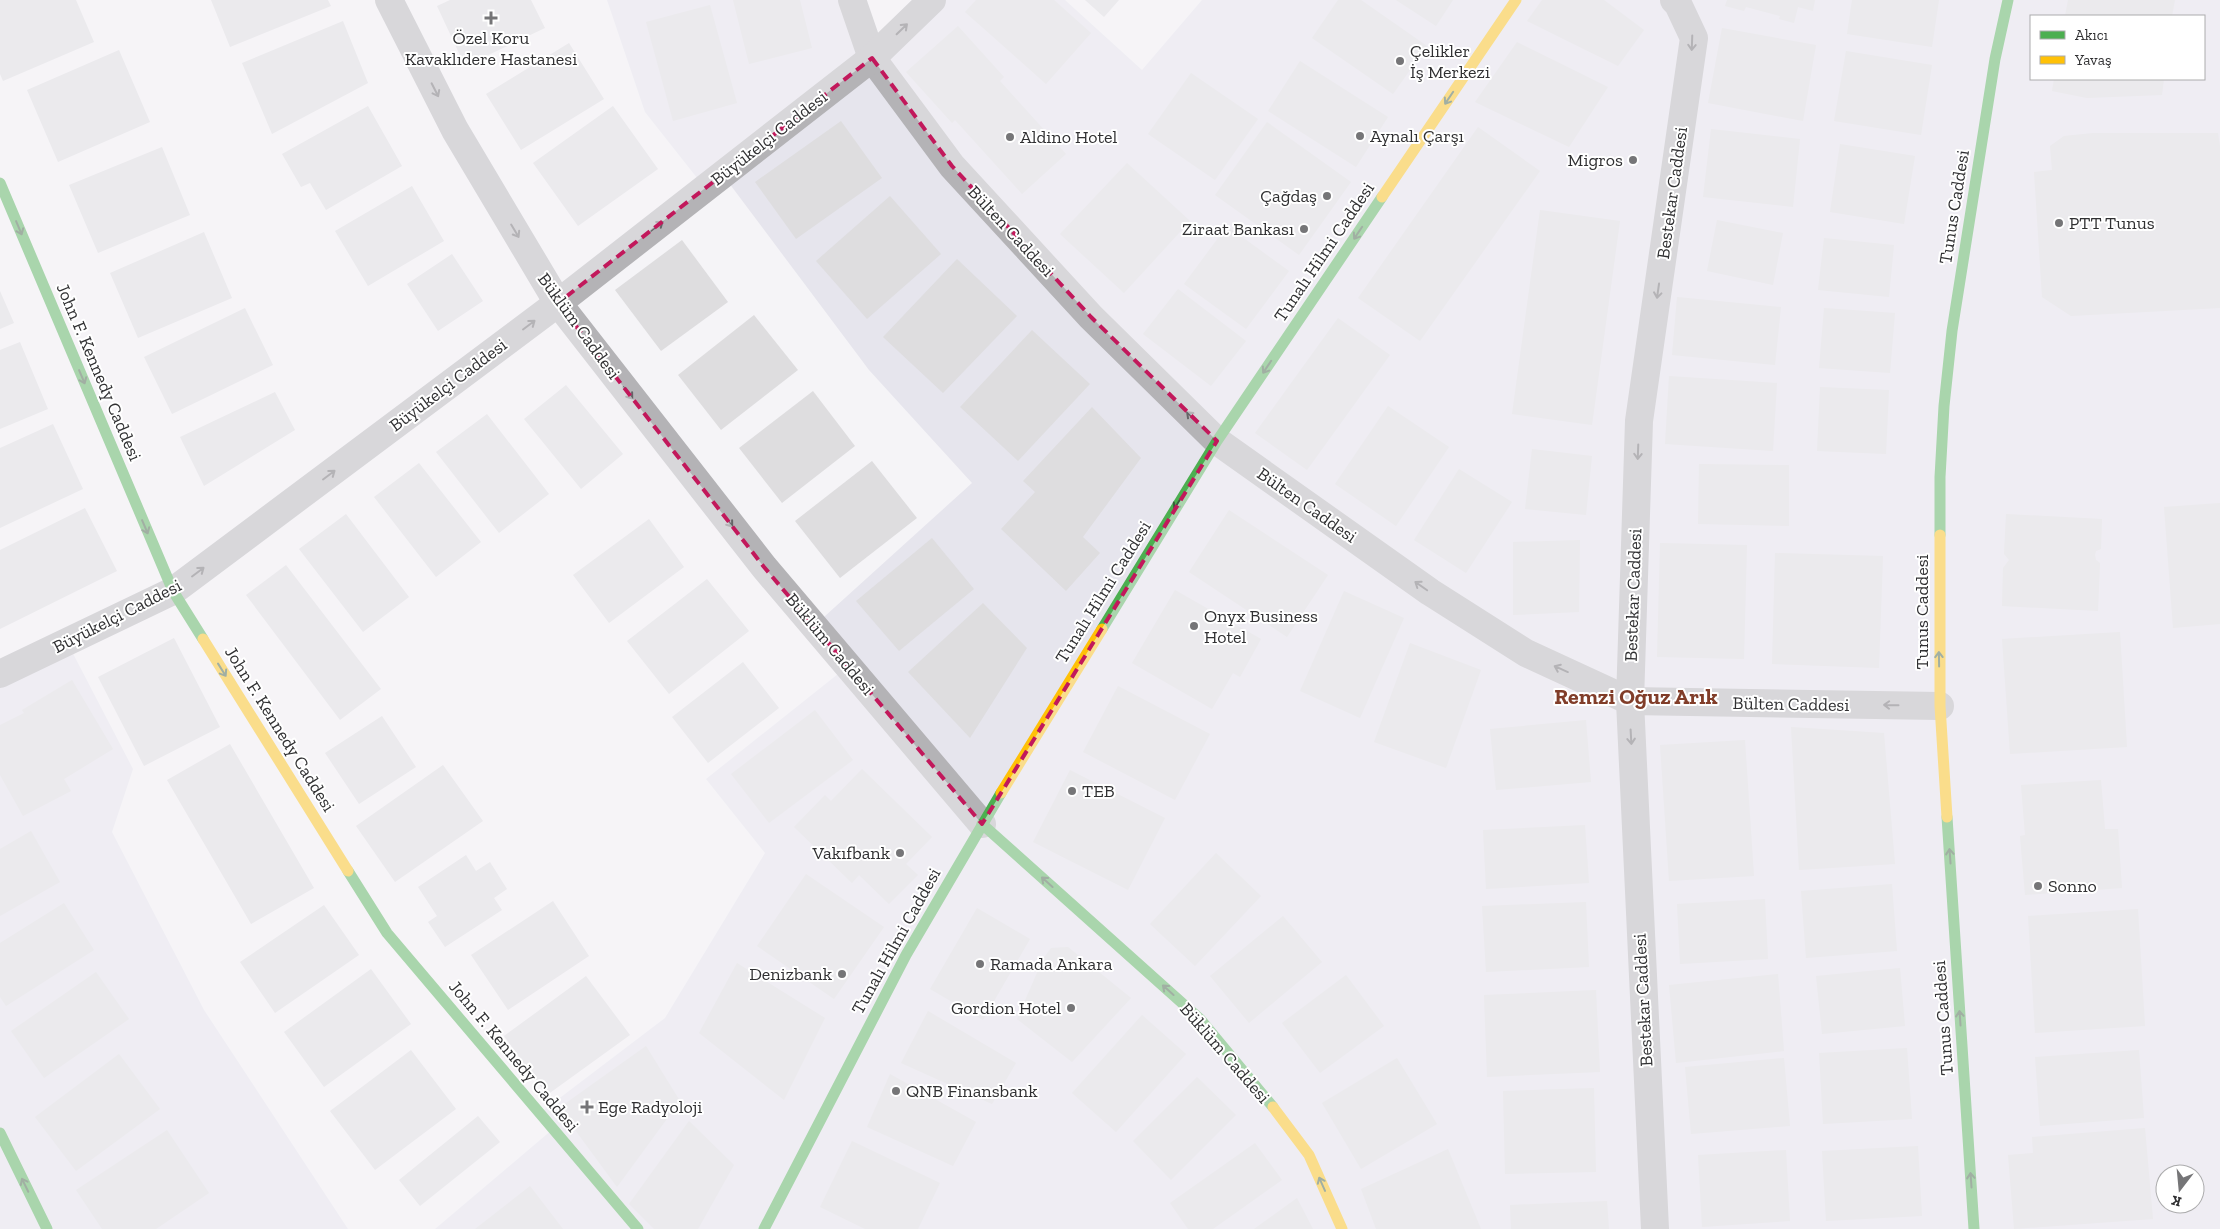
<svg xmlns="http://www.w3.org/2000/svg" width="2220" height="1229" viewBox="0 0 2220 1229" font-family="'Zilla Slab',serif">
<rect width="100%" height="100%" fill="#f5f4f7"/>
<!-- built -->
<g fill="#e6e5ed" fill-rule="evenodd">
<path d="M607,0h245l20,58 60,-58h133l77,70 60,-70h1018v1229h-1785l118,-100 -13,-16 125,-95 100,-165 -59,-74 142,-113 -34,-40 158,-143 -103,-113 -146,-195 -18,13 -60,-76zM2031,16h173v63h-173zM2165,1174h30v30h-30z"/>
<polygon points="67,642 133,769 112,832 204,1010 348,1229 0,1229 0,674"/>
</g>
<!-- building -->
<g fill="#dedddf">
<polygon points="0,0 76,0 94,42 3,81 0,74"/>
<polygon points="211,0 328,0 331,6 230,47"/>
<polygon points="450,0 531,0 545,28 465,66 437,6"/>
<polygon points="733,0 800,0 812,48 749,64"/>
<polygon points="976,0 1054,0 1091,33 1046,84 965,12"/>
<polygon points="1085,0 1119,0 1104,17"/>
<polygon points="1338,0 1361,0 1427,46 1393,94 1312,38"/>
<polygon points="1396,0 1453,0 1436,26"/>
<polygon points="1542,0 1604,0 1644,30 1618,66 1527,21"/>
<polygon points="1727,0 1815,0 1813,11 1798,7 1794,23 1779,19 1780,16 1746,7 1744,11 1725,6"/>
<polygon points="1852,0 1939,0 1932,47 1847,34"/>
<polygon points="2068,0 2175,0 2172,16 2065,16"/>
<polygon points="710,5 737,103 673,121 646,22"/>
<polygon points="343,21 368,83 272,134 242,63"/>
<polygon points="958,26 1004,77 1000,81 1066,154 1022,194 955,120 952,123 906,72"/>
<polygon points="1722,28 1816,45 1803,121 1708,103"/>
<polygon points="1517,42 1608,87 1569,147 1475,102"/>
<polygon points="569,43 604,99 521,150 486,94"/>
<polygon points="119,50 150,122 58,162 27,90"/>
<polygon points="1846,51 1932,65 1921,135 1834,121"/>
<polygon points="1300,61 1388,117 1356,167 1268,111"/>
<polygon points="1191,73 1258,119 1215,180 1148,134"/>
<polygon points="2054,79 2164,79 2162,95 2087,98 2052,91"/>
<polygon points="368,106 402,166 326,210 310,183 301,187 282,154"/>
<polygon points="613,106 658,169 578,226 533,163"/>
<polygon points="841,121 882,178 796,239 755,182"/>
<polygon points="1267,122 1351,182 1299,255 1215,195"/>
<polygon points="1478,127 1540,171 1420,341 1358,298"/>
<polygon points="1711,129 1800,139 1793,207 1703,197"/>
<polygon points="2093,133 2218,133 2220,146 2220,308 2071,316 2042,297 2034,172 2052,170 2050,146 2064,136"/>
<polygon points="1840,144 1915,156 1904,224 1830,212"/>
<polygon points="162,147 190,215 98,253 69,185"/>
<polygon points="1127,163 1190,221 1124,293 1060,234"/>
<polygon points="412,186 444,241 368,286 335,231"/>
<polygon points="890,196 941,254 867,319 816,261"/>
<polygon points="1540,210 1620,221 1592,425 1512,414"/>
<polygon points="1717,220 1783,233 1773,285 1707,271"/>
<polygon points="1227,226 1289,271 1246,329 1184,284"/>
<polygon points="204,232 232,298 138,338 110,273"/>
<polygon points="1824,238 1894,245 1889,297 1818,290"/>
<polygon points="682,240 728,302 661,351 615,290"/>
<polygon points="452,254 483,301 438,331 407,284"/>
<polygon points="957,259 1017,316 943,393 883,337"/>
<polygon points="1178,289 1246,341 1211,386 1143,334"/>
<polygon points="0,291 14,323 0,329"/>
<polygon points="1677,297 1781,307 1775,365 1672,355"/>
<polygon points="245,308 273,365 172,414 144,357"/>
<polygon points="1824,308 1895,313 1890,373 1819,368"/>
<polygon points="754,315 798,370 721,430 678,375"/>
<polygon points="1338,318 1390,355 1307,470 1255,433"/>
<polygon points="1032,330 1090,384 1018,461 960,407"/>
<polygon points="20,342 48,409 0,429 0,350"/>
<polygon points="1669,376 1777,383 1773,451 1665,444"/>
<polygon points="566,385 623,454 581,489 524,419"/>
<polygon points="1820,387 1889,390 1886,454 1817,451"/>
<polygon points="813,391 855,446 782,503 739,448"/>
<polygon points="275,392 295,430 204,486 180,437"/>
<polygon points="1388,406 1449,447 1396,526 1335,484"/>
<polygon points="1092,407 1141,458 1083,537 1100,553 1066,591 1001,529 1035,492 1023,481"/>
<polygon points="487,414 549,494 499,533 436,452"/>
<polygon points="53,424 83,489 0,528 0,448"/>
<polygon points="1532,449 1592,456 1586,515 1525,509"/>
<polygon points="872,461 917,518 840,578 795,521"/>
<polygon points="419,463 481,542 436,577 374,497"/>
<polygon points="1699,464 1789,465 1789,526 1698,524"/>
<polygon points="1459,469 1512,502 1466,573 1414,540"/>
<polygon points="2220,503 2220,624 2173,628 2164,507"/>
<polygon points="85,508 117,571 0,629 0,550"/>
<polygon points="1229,510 1328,575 1287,637 1189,572"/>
<polygon points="346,514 409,597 363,632 299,549"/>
<polygon points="2006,514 2102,519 2101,549 2096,551 2095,555 2096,560 2100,563 2098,611 2002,606 2003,568 2009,560 2004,554"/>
<polygon points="649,519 684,567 609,623 573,575"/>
<polygon points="932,538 974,589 899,651 856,601"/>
<polygon points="1580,540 1579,612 1513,615 1513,542"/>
<polygon points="1660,543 1747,545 1744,659 1657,657"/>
<polygon points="1775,553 1883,556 1879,668 1772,664"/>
<polygon points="286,565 381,689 340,720 246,595"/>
<polygon points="707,579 749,631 669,694 627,641"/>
<polygon points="1175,590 1261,639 1240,677 1233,673 1212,709 1132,663"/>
<polygon points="1344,591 1404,618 1360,718 1300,691"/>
<polygon points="983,603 1027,648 970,738 908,672"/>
<polygon points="2120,632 2127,747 2010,754 2002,639"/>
<polygon points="174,638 220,727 144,766 98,677"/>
<polygon points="1410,643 1481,670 1446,768 1374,742"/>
<polygon points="743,662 779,708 708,763 672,717"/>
<polygon points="72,680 113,749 64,779 71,791 23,816 0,775 0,725 24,713 22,710"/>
<polygon points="1118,686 1210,734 1175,800 1083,752"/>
<polygon points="815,710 853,760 769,823 731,774"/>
<polygon points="382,716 416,767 359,804 325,753"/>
<polygon points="1586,720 1591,782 1496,790 1490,729"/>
<polygon points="1791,727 1884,733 1895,864 1799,870"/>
<polygon points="1745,740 1754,876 1669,881 1660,745"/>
<polygon points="230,744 314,888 251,924 167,780"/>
<polygon points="443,765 483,821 395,882 356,826"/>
<polygon points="862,769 932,837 906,864 918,875 889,904 859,875 852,883 794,827 825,795 831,801"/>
<polygon points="1070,770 1165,818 1128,890 1033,842"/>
<polygon points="2101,780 2105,829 2118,829 2122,888 2025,895 2020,836 2025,835 2021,785"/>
<polygon points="1585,825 1589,883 1486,889 1483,830"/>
<polygon points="31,831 60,882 0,916 0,849"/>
<polygon points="1216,853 1261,896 1195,966 1150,924"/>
<polygon points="466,855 476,871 490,862 507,889 494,898 502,910 445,947 428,922 437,916 418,887"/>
<polygon points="806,874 884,927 834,999 757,946"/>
<polygon points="1892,884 1897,951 1806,958 1801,891"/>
<polygon points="1765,899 1768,959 1680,964 1677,904"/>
<polygon points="553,901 589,956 508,1010 471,955"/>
<polygon points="1586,902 1589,967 1486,972 1482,906"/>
<polygon points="64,903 94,950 6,1006 0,997 0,943"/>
<polygon points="324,905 359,955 275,1013 240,962"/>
<polygon points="977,908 1030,939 983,1020 930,989"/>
<polygon points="2138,909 2145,1026 2035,1033 2028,916"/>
<polygon points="1283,916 1322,962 1249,1023 1210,976"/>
<polygon points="1068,947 1131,998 1072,1062 1017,1019 1043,959 1051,948"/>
<polygon points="737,963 825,1018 784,1100 699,1033"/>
<polygon points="1900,968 1905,1026 1822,1034 1816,976"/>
<polygon points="371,969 411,1024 324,1087 284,1032"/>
<polygon points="96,972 129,1019 44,1078 11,1031"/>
<polygon points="1778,974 1784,1051 1676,1063 1669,985"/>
<polygon points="1346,975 1384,1026 1320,1073 1282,1023"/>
<polygon points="586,976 630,1035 547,1095 504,1036"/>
<polygon points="1596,990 1600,1072 1487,1077 1484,995"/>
<polygon points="928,1011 1016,1063 992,1104 901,1063"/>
<polygon points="1142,1015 1186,1054 1116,1132 1072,1093"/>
<polygon points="646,1046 680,1101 617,1187 559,1108"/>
<polygon points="1907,1048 1912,1119 1823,1124 1819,1053"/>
<polygon points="411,1050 456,1109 375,1170 330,1111"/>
<polygon points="2139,1050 2144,1118 2040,1126 2035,1057"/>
<polygon points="119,1054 160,1109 76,1171 35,1117"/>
<polygon points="1397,1058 1437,1124 1361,1169 1322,1103"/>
<polygon points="1784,1058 1790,1126 1691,1134 1685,1067"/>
<polygon points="890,1074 976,1122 953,1166 867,1127"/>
<polygon points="1197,1077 1236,1115 1171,1180 1133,1141"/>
<polygon points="1594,1088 1596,1172 1505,1174 1503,1091"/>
<polygon points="478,1116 500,1142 420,1206 399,1180"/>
<polygon points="689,1121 734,1165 698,1229 654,1229 629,1204"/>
<polygon points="2145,1128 2153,1219 2014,1229 2008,1155 2033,1153 2032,1137"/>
<polygon points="167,1130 209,1193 156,1229 102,1229 76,1190"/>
<polygon points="852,1141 940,1183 918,1229 865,1229 820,1207"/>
<polygon points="1255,1143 1282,1180 1213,1229 1188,1229 1170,1203"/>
<polygon points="1918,1146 1922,1216 1826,1221 1822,1151"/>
<polygon points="1448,1149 1481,1229 1376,1229 1361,1189"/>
<polygon points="1786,1150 1790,1221 1702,1227 1698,1155"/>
<polygon points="530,1186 563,1229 475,1229"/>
<polygon points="1297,1198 1313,1229 1254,1229"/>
<polygon points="1607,1201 1609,1229 1511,1229 1510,1205"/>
</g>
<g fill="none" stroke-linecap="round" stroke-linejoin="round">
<!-- street -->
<g stroke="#b4b3b6" stroke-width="28">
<polyline points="389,0 455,130 558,303 764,567 982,824"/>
<polyline points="852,0 872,58 952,166 1091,317 1217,441 1430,592 1526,653 1630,701 1940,706"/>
<polyline points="0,674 173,591 558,303 872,58 932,0"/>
<polyline points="1655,1229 1630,701 1639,421 1694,38 1678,4 1674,0"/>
</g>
<!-- fast -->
<g stroke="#4caf50" stroke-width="11">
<polyline points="0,183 173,591 203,639"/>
<polyline points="1940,535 1940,477 1944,406 1952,331 1995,59 2008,0"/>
<polyline points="1102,629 1217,441 1382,197"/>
<polyline points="1947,817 1974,1229"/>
<polyline points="982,824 1200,1019 1273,1107"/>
<polyline points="348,871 387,933 638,1229"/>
<polyline points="0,1133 47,1229"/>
<polyline points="764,1229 906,955 1001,793"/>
</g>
<!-- slow -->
<g stroke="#ffc107" stroke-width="11">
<polyline points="1382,197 1516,0"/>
<polyline points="1940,535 1940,706 1947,817"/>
<polyline points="203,639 348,871"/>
<polyline points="1001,793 1102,629"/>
<polyline points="1273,1107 1309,1155 1342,1229"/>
</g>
</g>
<!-- one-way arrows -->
<defs><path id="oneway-shaft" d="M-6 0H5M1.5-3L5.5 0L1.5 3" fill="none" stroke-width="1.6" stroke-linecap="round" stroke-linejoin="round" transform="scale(1.25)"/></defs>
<g stroke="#656467">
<use href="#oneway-shaft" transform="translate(902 29) rotate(-44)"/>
<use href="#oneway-shaft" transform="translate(1692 43) rotate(92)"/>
<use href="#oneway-shaft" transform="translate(435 90) rotate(63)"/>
<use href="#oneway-shaft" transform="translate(657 226) rotate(-38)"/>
<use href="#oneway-shaft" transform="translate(515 231) rotate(59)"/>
<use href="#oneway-shaft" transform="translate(1658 291) rotate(98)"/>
<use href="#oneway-shaft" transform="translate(529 325) rotate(-37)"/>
<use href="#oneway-shaft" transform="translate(628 393) rotate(52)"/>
<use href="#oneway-shaft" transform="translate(1192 417) rotate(-135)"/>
<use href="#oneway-shaft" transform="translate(1638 452) rotate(92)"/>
<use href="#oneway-shaft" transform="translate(329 475) rotate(-37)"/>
<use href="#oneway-shaft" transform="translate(728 521) rotate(52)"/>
<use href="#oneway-shaft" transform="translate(198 572) rotate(-37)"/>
<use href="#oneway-shaft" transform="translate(1421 586) rotate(-145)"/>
<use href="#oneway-shaft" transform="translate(1561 669) rotate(-156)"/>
<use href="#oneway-shaft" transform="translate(1891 705) rotate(-179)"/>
<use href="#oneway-shaft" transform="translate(1631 737) rotate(87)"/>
</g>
<g stroke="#3a5c3c">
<use href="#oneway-shaft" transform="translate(1449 98) rotate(124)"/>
<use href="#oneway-shaft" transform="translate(19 228) rotate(67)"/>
<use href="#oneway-shaft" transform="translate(1358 233) rotate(124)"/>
<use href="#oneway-shaft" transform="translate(1267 367) rotate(124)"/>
<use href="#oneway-shaft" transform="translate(82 377) rotate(67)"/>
<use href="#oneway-shaft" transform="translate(1178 503) rotate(122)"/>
<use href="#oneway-shaft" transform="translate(145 527) rotate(67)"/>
<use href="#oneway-shaft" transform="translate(1939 659) rotate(-91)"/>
<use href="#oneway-shaft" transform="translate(222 670) rotate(58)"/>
<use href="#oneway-shaft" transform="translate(1950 856) rotate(-94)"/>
<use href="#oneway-shaft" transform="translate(1047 882) rotate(-138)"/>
<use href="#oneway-shaft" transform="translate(1168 990) rotate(-138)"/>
<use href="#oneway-shaft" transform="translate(1960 1018) rotate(-94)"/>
<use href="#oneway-shaft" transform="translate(1971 1180) rotate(-94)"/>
<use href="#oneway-shaft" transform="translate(1322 1184) rotate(-114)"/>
<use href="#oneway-shaft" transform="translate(25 1185) rotate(-116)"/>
</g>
<!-- marked area -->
<path d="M0 0H2220V1229H0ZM872,58l80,108 139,151 126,124 -235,383 -218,-257 -206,-264z" fill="#f5f4f7" fill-opacity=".55" fill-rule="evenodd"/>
<path fill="none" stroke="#c2185b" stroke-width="4" stroke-dasharray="10 6" stroke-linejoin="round" d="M872,58l80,108 139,151 126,124 -235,383 -218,-257 -206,-264z"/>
<!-- markers -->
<g fill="#757577" stroke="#fff" stroke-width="2">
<path d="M488.5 10.5h5v5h5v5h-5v5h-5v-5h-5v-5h5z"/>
<circle cx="1400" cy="61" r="5"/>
<circle cx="1360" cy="136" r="5"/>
<circle cx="1010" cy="137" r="5"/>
<circle cx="1633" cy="160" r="5"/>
<circle cx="1327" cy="196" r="5"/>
<circle cx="2059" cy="223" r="5"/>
<circle cx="1304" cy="229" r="5"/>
<circle cx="1194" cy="626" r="5"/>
<circle cx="1072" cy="791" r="5"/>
<circle cx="900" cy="853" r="5"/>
<circle cx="2038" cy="886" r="5"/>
<circle cx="980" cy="964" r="5"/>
<circle cx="842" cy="974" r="5"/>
<circle cx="1071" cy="1008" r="5"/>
<circle cx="896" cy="1091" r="5"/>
<path d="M584.5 1099.5h5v5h5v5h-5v5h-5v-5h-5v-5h5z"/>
</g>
<g text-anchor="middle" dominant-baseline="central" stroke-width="4" stroke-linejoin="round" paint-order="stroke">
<!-- poi labels -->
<g font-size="18" fill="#303032" stroke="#fff" text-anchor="start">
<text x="491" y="38" text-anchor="middle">Özel Koru<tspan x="491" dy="21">Kavaklıdere Hastanesi</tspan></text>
<text x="1410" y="51">Çelikler<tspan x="1410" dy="21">İş Merkezi</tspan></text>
<text x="1370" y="136">Aynalı Çarşı</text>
<text x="1020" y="137">Aldino Hotel</text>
<text x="1623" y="160" text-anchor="end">Migros</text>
<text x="1317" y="196" text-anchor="end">Çağdaş</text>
<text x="2069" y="223">PTT Tunus</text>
<text x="1294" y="229" text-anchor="end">Ziraat Bankası</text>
<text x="1204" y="616">Onyx Business<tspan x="1204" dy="21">Hotel</tspan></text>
<text x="1082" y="791">TEB</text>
<text x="890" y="853" text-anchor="end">Vakıfbank</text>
<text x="2048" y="886">Sonno</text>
<text x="990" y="964">Ramada Ankara</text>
<text x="832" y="974" text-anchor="end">Denizbank</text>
<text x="1061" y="1008" text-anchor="end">Gordion Hotel</text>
<text x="906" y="1091">QNB Finansbank</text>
<text x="598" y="1107">Ege Radyoloji</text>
</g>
<!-- street labels -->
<g font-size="18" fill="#303032" stroke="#fff">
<text transform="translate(769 138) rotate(-38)">Büyükelçi Caddesi</text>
<text transform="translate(1672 193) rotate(-82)">Bestekar Caddesi</text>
<text transform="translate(1954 207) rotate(-81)">Tunus Caddesi</text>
<text transform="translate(1011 231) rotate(47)">Bülten Caddesi</text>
<text transform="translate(1324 252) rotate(-56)">Tunalı Hilmi Caddesi</text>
<text transform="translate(579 326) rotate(54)">Büklüm Caddesi</text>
<text transform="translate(99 372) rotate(67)">John F. Kennedy Caddesi</text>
<text transform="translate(448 385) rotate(-37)">Büyükelçi Caddesi</text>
<text transform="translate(1307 505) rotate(35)">Bülten Caddesi</text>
<text transform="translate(1103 592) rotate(-58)">Tunalı Hilmi Caddesi</text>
<text transform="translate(1633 595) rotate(-88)">Bestekar Caddesi</text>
<text transform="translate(1922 612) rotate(-90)">Tunus Caddesi</text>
<text transform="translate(117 616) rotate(-27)">Büyükelçi Caddesi</text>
<text transform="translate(830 644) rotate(50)">Büklüm Caddesi</text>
<text transform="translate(1791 704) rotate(1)">Bülten Caddesi</text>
<text transform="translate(280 729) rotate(58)">John F. Kennedy Caddesi</text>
<text transform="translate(896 941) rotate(-61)">Tunalı Hilmi Caddesi</text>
<text transform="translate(1643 1000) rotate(-93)">Bestekar Caddesi</text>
<text transform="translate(1943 1018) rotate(-94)">Tunus Caddesi</text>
<text transform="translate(1225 1053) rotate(49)">Büklüm Caddesi</text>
<text transform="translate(514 1056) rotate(50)">John F. Kennedy Caddesi</text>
</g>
<!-- district labels -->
<g font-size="22" font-weight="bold" fill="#813d29" stroke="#fff">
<text x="1636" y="696">Remzi Oğuz Arık</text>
</g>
</g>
<!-- legend -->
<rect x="2030" y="15" width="175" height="65" fill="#ffffff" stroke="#acacad"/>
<rect x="2040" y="31" width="25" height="8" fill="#4caf50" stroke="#acacad"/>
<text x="2075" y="40" font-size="15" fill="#303032">Akıcı</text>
<rect x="2040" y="56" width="25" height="8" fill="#ffc107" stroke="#acacad"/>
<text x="2075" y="65" font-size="15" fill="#303032">Yavaş</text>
<!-- north arrow -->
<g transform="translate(2180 1189) rotate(196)"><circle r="24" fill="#ffffff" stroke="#acacad"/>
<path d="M0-4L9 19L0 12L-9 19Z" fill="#757577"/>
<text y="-8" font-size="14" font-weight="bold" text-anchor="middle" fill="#303032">K</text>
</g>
</svg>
